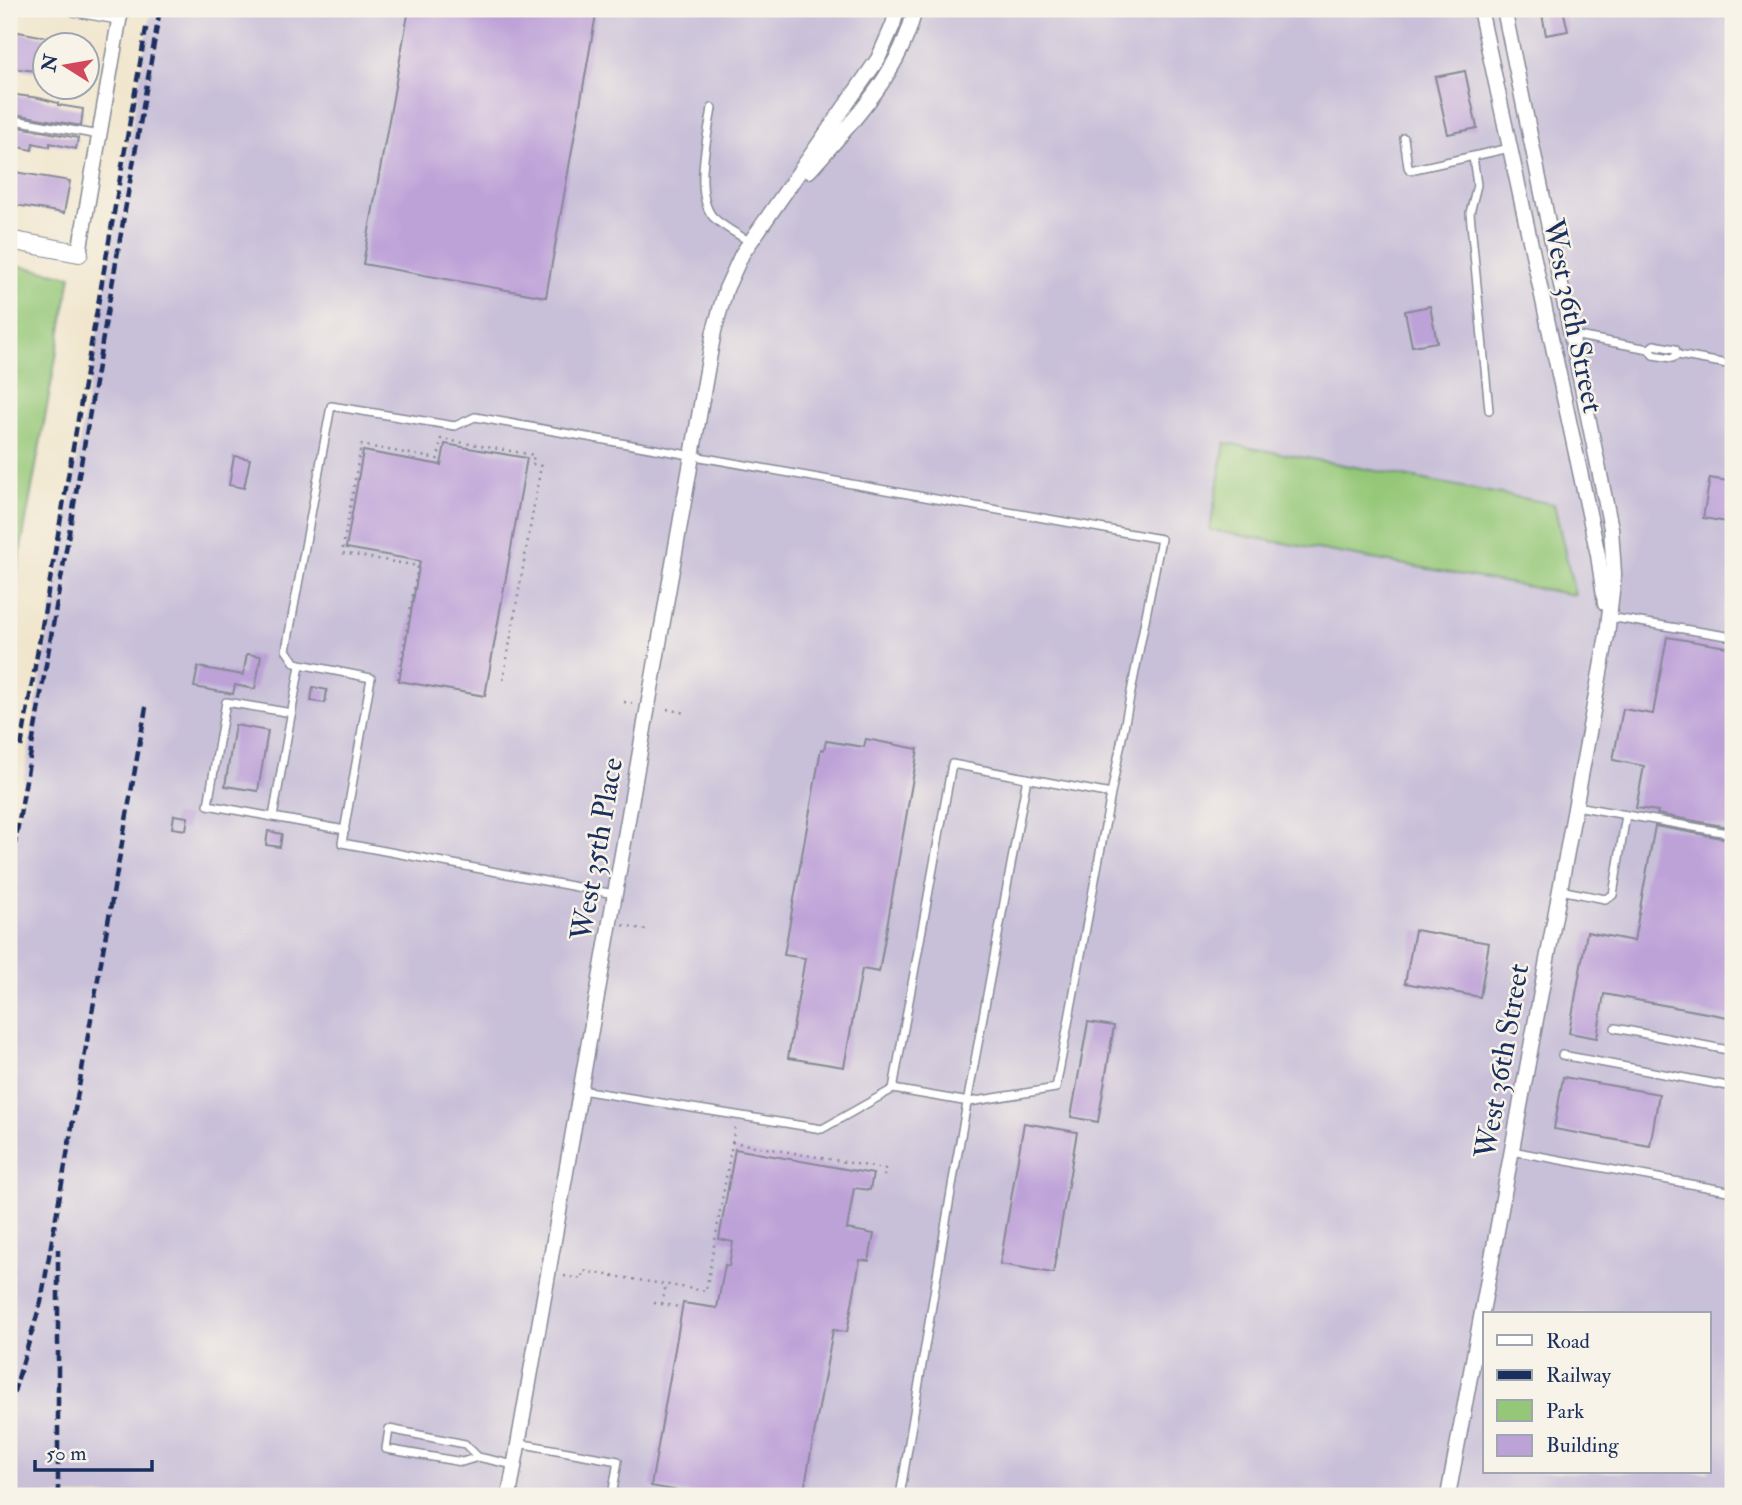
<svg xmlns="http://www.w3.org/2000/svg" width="1742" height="1505" viewBox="0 0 1742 1505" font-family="'IM FELL Double Pica',serif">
<rect width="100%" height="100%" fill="#f7f3e8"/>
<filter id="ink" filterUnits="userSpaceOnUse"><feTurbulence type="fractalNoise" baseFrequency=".0143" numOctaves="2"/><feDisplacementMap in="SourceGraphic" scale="14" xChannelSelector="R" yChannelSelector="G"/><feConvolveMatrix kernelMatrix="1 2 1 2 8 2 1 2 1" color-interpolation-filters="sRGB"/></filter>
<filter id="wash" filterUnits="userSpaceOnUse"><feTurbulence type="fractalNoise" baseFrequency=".00686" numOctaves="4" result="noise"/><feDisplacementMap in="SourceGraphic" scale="28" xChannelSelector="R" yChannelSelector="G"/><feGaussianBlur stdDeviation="1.57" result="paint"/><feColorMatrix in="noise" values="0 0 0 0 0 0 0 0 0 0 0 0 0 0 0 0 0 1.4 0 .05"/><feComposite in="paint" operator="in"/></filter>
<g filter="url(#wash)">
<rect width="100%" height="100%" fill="#f1e6cd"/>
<!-- industrial -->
<path fill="#c8bfd8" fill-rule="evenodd" d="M151,9h1582v1487h-1724v-628zM1485,1314h224v158h-224z"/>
<!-- green -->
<g fill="#94c777" stroke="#587b6a" stroke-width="2">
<polygon points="9,264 71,276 9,613"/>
<polygon points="1225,443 1554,504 1575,595 1210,530"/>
</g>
<g id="blocks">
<!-- building -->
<g fill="#bda2d8">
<polygon points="409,9 597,9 546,297 363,264"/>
<polygon points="1541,9 1563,9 1568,31 1546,35"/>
<polygon points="13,31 46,37 46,72 9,68 9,36 12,36"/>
<polygon points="1465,71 1477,128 1448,134 1435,77"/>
<polygon points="9,94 39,98 58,103 58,105 83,109 81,126 9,113"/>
<polygon points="9,125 78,138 76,149 50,143 50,147 33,143 32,150 14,146 15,144 9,143"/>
<polygon points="9,171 70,181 64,213 9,204"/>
<polygon points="1430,306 1437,342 1412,346 1405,311"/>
<polygon points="445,444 527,458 485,696 399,681 420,561 346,548 363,451 441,465"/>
<polygon points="234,456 250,459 244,488 229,485"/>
<polygon points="1710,478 1733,482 1733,523 1703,518"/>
<polygon points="1667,637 1733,648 1733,828 1657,814 1658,811 1636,808 1644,766 1613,760 1623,709 1653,714"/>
<polygon points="247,654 261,656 255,689 235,685 233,694 194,687 198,667 243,675"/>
<polygon points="313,687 327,690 325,703 311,701"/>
<polygon points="235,725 268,731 258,791 225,786"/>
<polygon points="866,739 918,749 879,972 862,969 844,1067 788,1058 805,958 784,955 821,749 824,750 826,741 864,747"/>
<polygon points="174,815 188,817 186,830 172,828"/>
<polygon points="1655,826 1733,840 1733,1018 1604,994 1597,1038 1569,1033 1587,932 1634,941"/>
<polygon points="268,831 282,834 280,847 266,845"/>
<polygon points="1415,930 1489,943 1480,997 1405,983"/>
<polygon points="1088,1022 1114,1026 1098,1122 1071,1117"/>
<polygon points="1563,1077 1659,1094 1650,1146 1554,1129"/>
<polygon points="1024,1123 1077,1132 1053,1273 1000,1264"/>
<polygon points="735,1149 873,1174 870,1190 854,1188 847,1229 874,1234 869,1261 860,1260 847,1332 833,1330 803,1496 707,1496 651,1486 683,1303 717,1308 725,1265 729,1266 733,1242 719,1239"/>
</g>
</g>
</g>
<g filter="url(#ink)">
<use href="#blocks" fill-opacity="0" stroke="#868a96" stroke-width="2"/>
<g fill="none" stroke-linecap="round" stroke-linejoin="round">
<!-- service casing -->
<g stroke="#868a96" stroke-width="10">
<g id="service">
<path d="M712,108c-4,27 -19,86 1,109 10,10 25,17 37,25"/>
<polyline points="9,119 99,135"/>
<polyline points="1404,138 1408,167 1410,170 1510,148"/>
<polyline points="1473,157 1477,185 1470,213 1489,410"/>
<polyline points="1572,335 1649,349 1653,355 1672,358 1678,355 1733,365"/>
<polyline points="1649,349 1654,345 1675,349 1678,355"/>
<polyline points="1609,617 1733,637"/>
<polyline points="300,665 273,817 345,830"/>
<polyline points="1576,806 1733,834"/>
<polyline points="273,817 208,805 226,702 292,713"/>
<polyline points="1560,890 1605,899 1613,895 1626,815"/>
<polyline points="614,894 342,843 371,678 295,663 286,650 331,406 455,426 475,417 1161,539 1111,794 952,764 893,1089 969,1102 1056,1088 1111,794"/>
<polyline points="1615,1028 1733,1051"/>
<polyline points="1562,1055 1733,1087"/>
<polyline points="581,1090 822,1129 893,1089"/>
<polyline points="1512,1151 1733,1192"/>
<polyline points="518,1443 618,1461 612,1496"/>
<polyline points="478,1457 465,1444 389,1429 386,1449 462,1462 478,1457 514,1465"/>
<polyline points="900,1496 954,1174 1027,778"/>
</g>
</g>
<!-- minor casing -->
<g stroke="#868a96" stroke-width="17">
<g id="minor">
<polyline points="75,9 120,17"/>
<polyline points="1480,9 1598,555 1605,603"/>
<path d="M809,171c43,-49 91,-97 106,-162"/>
<polyline points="79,253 121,9"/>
<polyline points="509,1496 714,331 726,289 742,254 878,59 893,25 897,9"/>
<polyline points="1448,1496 1607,635 1614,574 1611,528 1504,9"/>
</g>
</g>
<!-- tertiary casing -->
<g stroke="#868a96" stroke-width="20">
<polyline id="tertiary" points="9,240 79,253"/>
</g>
<!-- path -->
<g stroke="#868a96" stroke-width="2.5" stroke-dasharray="2 5" stroke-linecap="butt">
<polyline points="398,679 418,566 342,553 361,445 438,459 441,439 534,455 532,464 541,466 503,681"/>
<polyline points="624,702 632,703"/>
<polyline points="667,709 685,713"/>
<polyline points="623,925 647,930"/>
<polyline points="732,1142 885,1169 884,1176"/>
<polyline points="564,1276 582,1279 583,1271 706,1291 735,1127"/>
<polyline points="654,1303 680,1307"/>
<polyline points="662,1304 666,1284"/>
</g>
<!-- service -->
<use href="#service" stroke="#fff" stroke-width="7"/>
<!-- minor -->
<use href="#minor" stroke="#fff" stroke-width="14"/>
<!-- tertiary -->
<use href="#tertiary" stroke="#fff" stroke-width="18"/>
<!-- rail -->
<g stroke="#1b2f5e" stroke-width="4.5" stroke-dasharray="10 5" stroke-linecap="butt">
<polyline points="21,747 147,23"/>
<polyline points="9,878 160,9"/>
<polyline points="9,1408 41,1302 146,707"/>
<polyline points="58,1496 58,1249"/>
</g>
</g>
</g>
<g text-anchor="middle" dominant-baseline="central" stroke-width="5" stroke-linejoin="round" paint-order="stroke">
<!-- street labels -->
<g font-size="30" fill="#1b2f5e" stroke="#f7f3e8">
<text transform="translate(1573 316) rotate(78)">West 36th Street</text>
<text transform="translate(597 849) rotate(-80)">West 35th Place</text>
<text transform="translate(1502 1061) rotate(-80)">West 36th Street</text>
</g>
</g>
<!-- margin -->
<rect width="1742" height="1505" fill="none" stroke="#f7f3e8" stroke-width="35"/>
<!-- legend -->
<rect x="1483" y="1312" width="228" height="161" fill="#f7f3e8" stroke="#9fa5b1" stroke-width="2"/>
<rect x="1497" y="1335" width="35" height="10" fill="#ffffff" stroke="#9fa5b1" stroke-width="2"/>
<text x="1546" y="1348" font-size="21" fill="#1b2f5e">Road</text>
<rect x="1497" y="1370" width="35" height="10" fill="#1b2f5e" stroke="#9fa5b1" stroke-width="2"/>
<text x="1546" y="1382" font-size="21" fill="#1b2f5e">Railway</text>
<rect x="1497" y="1400" width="35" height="21" fill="#94c777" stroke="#9fa5b1" stroke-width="2"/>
<text x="1546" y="1418" font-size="21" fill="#1b2f5e">Park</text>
<rect x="1497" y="1435" width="35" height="21" fill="#bda2d8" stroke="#9fa5b1" stroke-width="2"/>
<text x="1546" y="1452" font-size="21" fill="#1b2f5e">Building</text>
<!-- north arrow -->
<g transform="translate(66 66) rotate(281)"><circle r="33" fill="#f7f3e8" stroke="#9fa5b1" stroke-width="2"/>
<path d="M0-5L12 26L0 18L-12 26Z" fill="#d1495b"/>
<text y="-10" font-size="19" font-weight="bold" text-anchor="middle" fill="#1b2f5e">N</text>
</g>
<!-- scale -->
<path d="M35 1460v10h117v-10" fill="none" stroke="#1b2f5e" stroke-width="3.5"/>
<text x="46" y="1460" font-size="21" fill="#1b2f5e" stroke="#f7f3e8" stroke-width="5" paint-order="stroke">50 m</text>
</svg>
